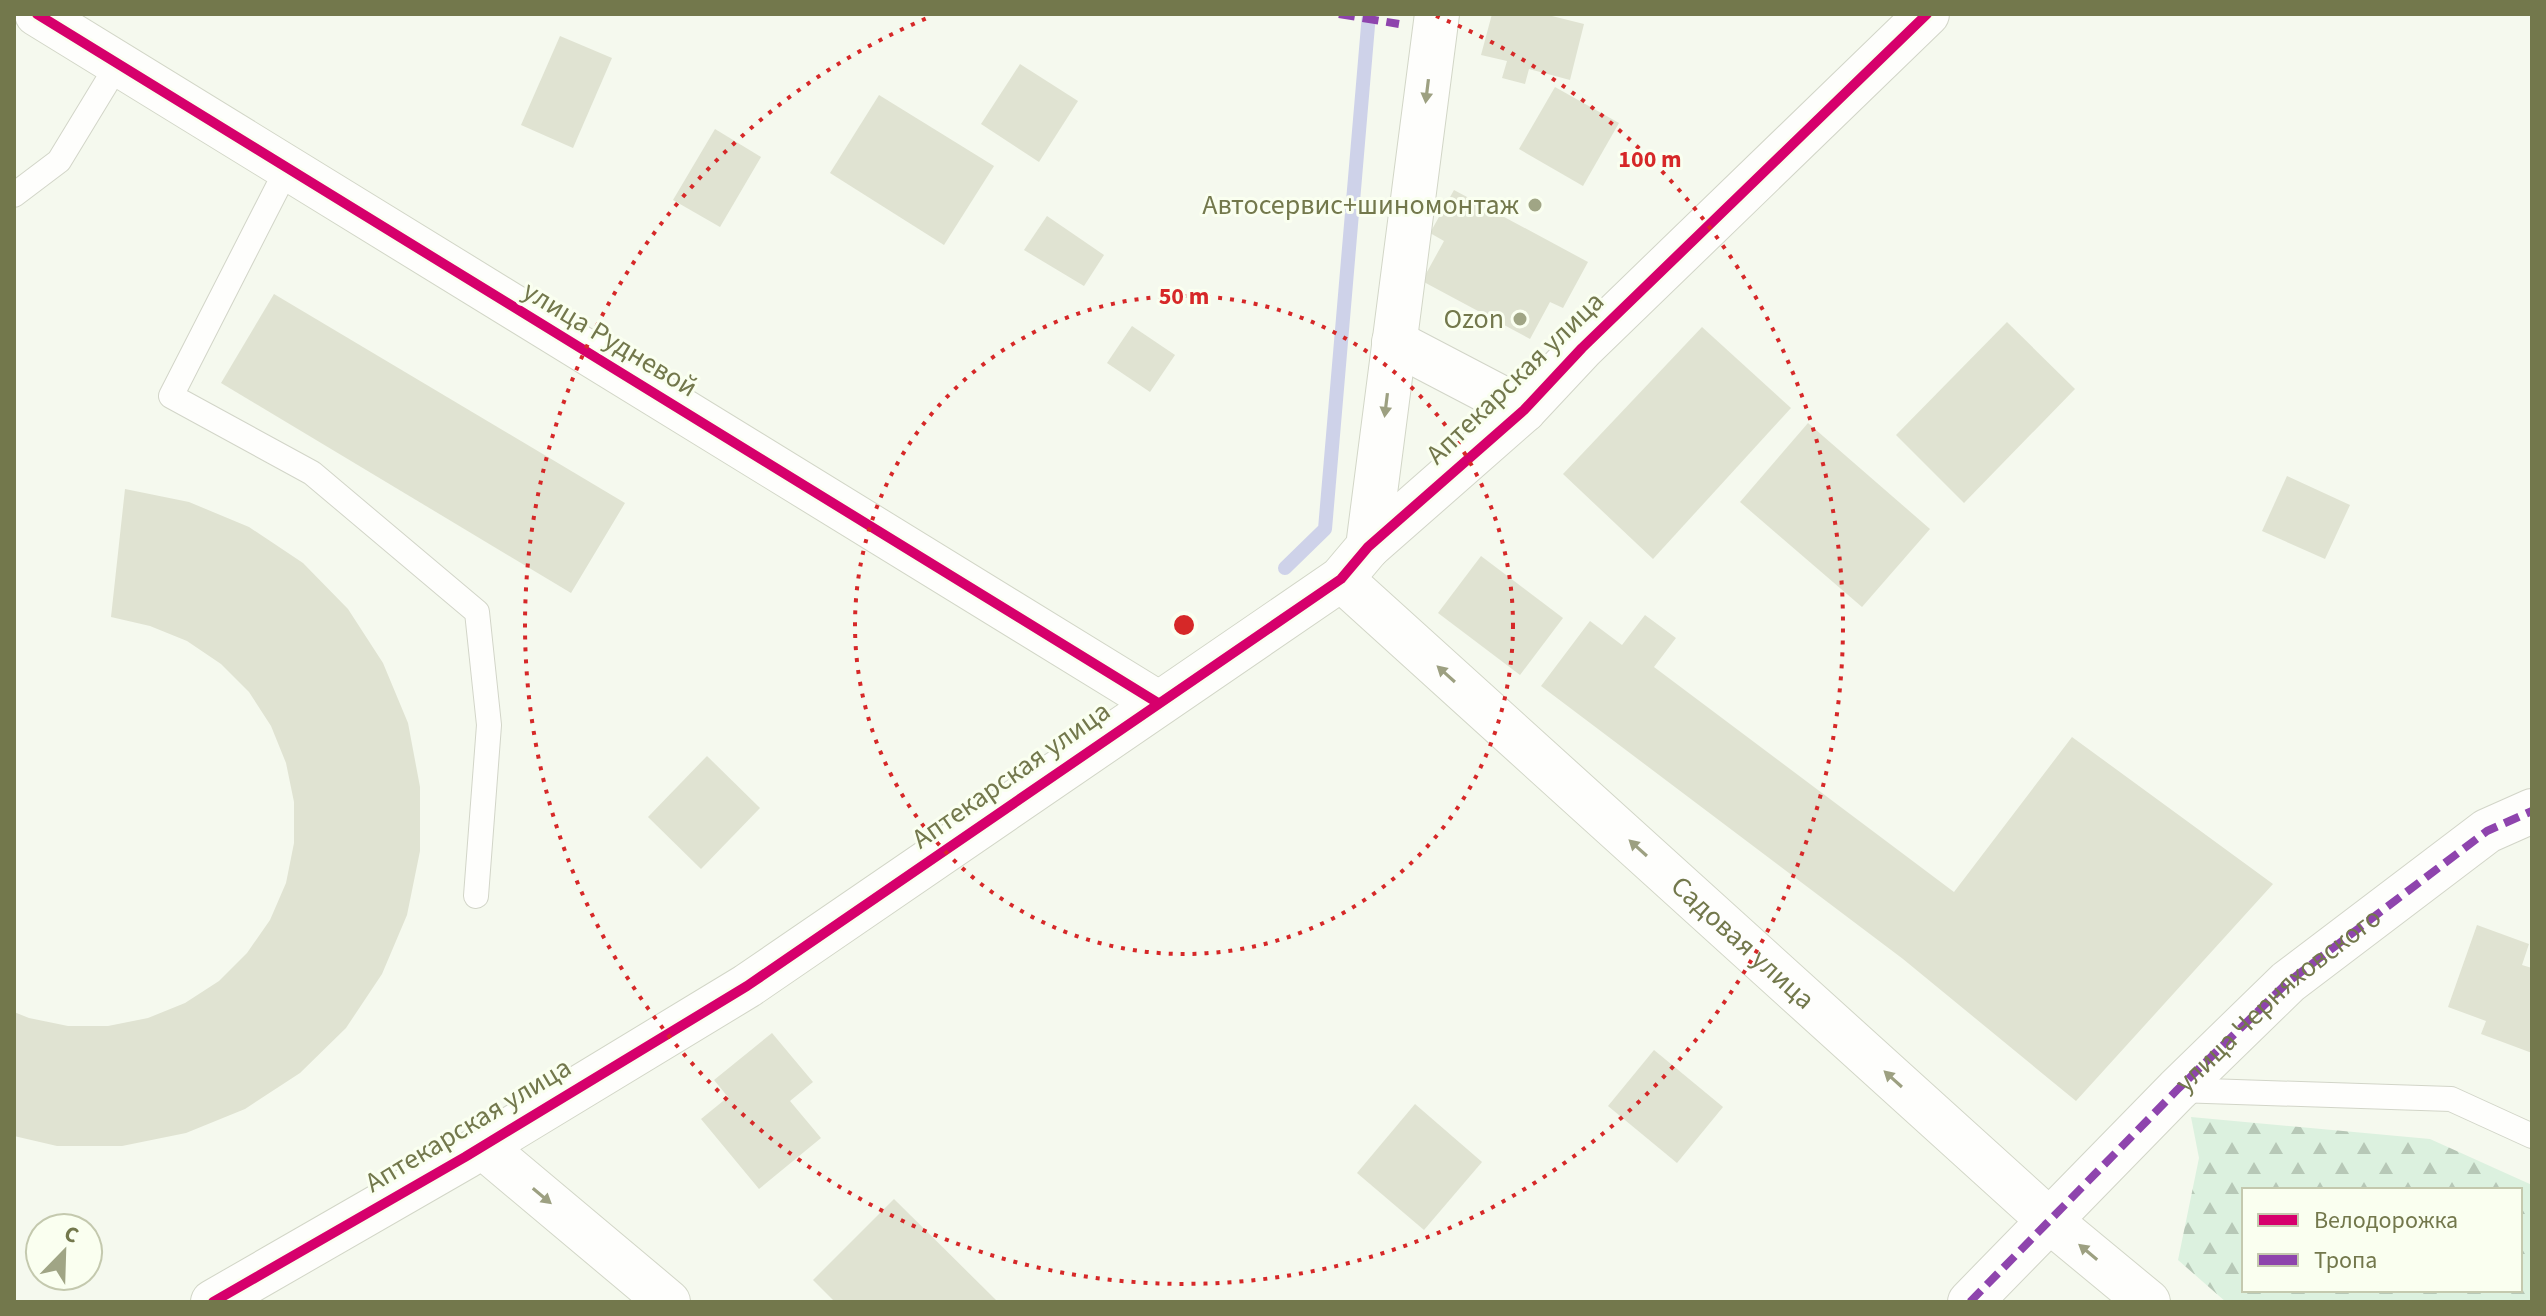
<svg xmlns="http://www.w3.org/2000/svg" width="2546" height="1316" viewBox="0 0 2546 1316" font-family="'Source Sans 3',sans-serif">
<defs>
<pattern id="forest-firs" width="22" height="20" patternUnits="userSpaceOnUse" patternTransform="scale(2)"><rect width="22" height="20" fill="#dcf1df"/><path d="M5 1l3.5 6h-7zM16 11l3.5 6h-7z" fill="#b7c8b7"/></pattern>
</defs>
<rect width="100%" height="100%" fill="#f5f9ee"/>
<!-- forest -->
<path fill="url(#forest-firs)" fill-rule="evenodd" d="M2191,1117l239,22 102,46v117h-306l-48,-42 21,-102zM2244,1190h276v100h-276z"/>
<g fill="none" stroke-linecap="round" stroke-linejoin="round">
<!-- stream -->
<polyline stroke="#ced2e9" stroke-width="14" points="1285,568 1325,529 1369,14"/>
</g>
<!-- building -->
<g fill="#e0e3d2">
<polygon points="1492,14 1544,14 1584,24 1570,80 1529,69 1525,84 1502,78 1507,61 1481,55"/>
<polygon points="560,36 612,58 573,148 521,125"/>
<polygon points="1020,64 1078,101 1039,162 981,124"/>
<polygon points="1555,87 1619,123 1583,186 1519,149"/>
<polygon points="879,95 994,166 944,245 830,173"/>
<polygon points="715,129 761,157 720,227 673,200"/>
<polygon points="1454,190 1588,262 1563,308 1550,302 1530,339 1422,281 1444,241 1430,233"/>
<polygon points="1047,216 1104,255 1084,286 1024,250"/>
<polygon points="274,294 625,503 571,593 221,383"/>
<polygon points="2007,322 2075,389 1964,503 1896,435"/>
<polygon points="1132,326 1175,355 1150,392 1107,363"/>
<polygon points="1702,327 1791,408 1653,559 1563,474"/>
<polygon points="1808,423 1930,529 1862,607 1740,502"/>
<polygon points="2287,476 2350,505 2325,559 2262,531"/>
<polygon points="125,489 189,502 249,527 303,563 348,609 383,663 408,723 420,787 420,851 407,915 382,974 346,1028 300,1073 245,1109 186,1133 122,1146 57,1146 14,1136 14,1012 29,1018 68,1026 108,1026 148,1018 185,1003 219,981 247,953 270,920 286,883 294,843 294,802 286,763 271,726 249,692 221,664 187,641 150,626 111,617"/>
<polygon points="1481,556 1563,618 1520,675 1438,613"/>
<polygon points="1645,615 1676,638 1654,667 1954,892 2072,737 2273,884 2076,1101 1903,959 1541,686 1590,621 1622,645"/>
<polygon points="707,756 760,808 701,869 648,817"/>
<polygon points="2477,925 2529,944 2522,965 2532,968 2532,1053 2481,1034 2486,1021 2448,1007"/>
<polygon points="772,1033 813,1082 790,1101 821,1138 759,1189 701,1119 728,1097 714,1080"/>
<polygon points="1654,1050 1723,1107 1677,1163 1608,1106"/>
<polygon points="1415,1104 1482,1162 1424,1230 1357,1173"/>
<polygon points="894,1199 998,1302 835,1302 813,1280"/>
</g>
<g fill="none" stroke-linecap="round" stroke-linejoin="round">
<!-- lane casing -->
<g stroke="#d2d5c8" stroke-width="26">
<g id="lane">
<polyline points="287,169 171,396 312,473 477,612 489,725 476,896"/>
<polyline points="14,195 59,161 118,64"/>
<polyline points="2177,1090 2451,1099 2532,1136"/>
</g>
</g>
<!-- street casing -->
<g stroke="#d2d5c8" stroke-width="46">
<g id="street">
<polyline points="1394,342 1524,410"/>
<polyline points="1368,547 1524,410 1582,348 1927,14"/>
<path id="s1" d="M1970,1302l207,-212 111,-108 199,-151 45,-20"/>
</g>
</g>
<!-- secondary casing -->
<g stroke="#d2d6c7" stroke-width="46">
<g id="secondary">
<polyline points="37,14 1158,703"/>
<path id="s2" d="M1341,579l709,642 98,81"/>
<polyline points="482,1146 668,1302"/>
<polyline points="213,1302 465,1157 747,986 1341,579 1368,547 1437,14"/>
</g>
</g>
<!-- lane -->
<use href="#lane" stroke="#fefefc" stroke-width="24"/>
<!-- street -->
<use href="#street" stroke="#fefefc" stroke-width="44"/>
<!-- secondary -->
<use href="#secondary" stroke="#fefefc" stroke-width="44"/>
<!-- quiet -->
<g stroke="#8e44ad" stroke-width="8" stroke-dasharray="16 8" stroke-linecap="butt">
<polyline points="1339,14 1399,24"/>
<polyline points="1970,1302 2177,1090 2288,982 2487,831 2532,811"/>
</g>
<!-- cycleway casing -->
<g stroke="#fafff0" stroke-width="15">
<g id="cycleway">
<polyline points="37,14 1158,703"/>
<polyline points="213,1302 465,1157 747,986 1341,579 1368,547 1524,410 1582,348 1927,14"/>
</g>
</g>
<!-- cycleway -->
<use href="#cycleway" stroke="#d6006c" stroke-width="10"/>
</g>
<!-- one-way arrows -->
<defs><path id="oneway-solid" d="M-6-.8H1V-3.2L6.5 0L1 3.2V.8H-6Z" transform="scale(2)"/></defs>
<g fill="#9da081">
<use href="#oneway-solid" transform="translate(1427 91) rotate(97)"/>
<use href="#oneway-solid" transform="translate(1386 405) rotate(97)"/>
<use href="#oneway-solid" transform="translate(1446 674) rotate(-138)"/>
<use href="#oneway-solid" transform="translate(1638 848) rotate(-138)"/>
<use href="#oneway-solid" transform="translate(1893 1079) rotate(-138)"/>
<use href="#oneway-solid" transform="translate(542 1196) rotate(40)"/>
<use href="#oneway-solid" transform="translate(2088 1252) rotate(-140)"/>
</g>
<!-- distance rings -->
<g fill="none" stroke="#d62828" stroke-width="4" stroke-dasharray="4 8">
<circle cx="1184" cy="625" r="329"/>
<path d="M1436 16A659 659 0 1 1 932 16"/>
</g>
<!-- markers -->
<g fill="#a0a585" stroke="#fafff0" stroke-width="3">
<circle cx="1535" cy="205" r="8"/>
<circle cx="1520" cy="319" r="8"/>
</g>
<g text-anchor="middle" dominant-baseline="central" stroke-width="6" stroke-linejoin="round" paint-order="stroke">
<!-- poi labels -->
<g font-size="28" fill="#73784c" stroke="#fafff0" text-anchor="end">
<text x="1519" y="205">Автосервис+шиномонтаж</text>
<text x="1504" y="319">Ozon</text>
</g>
<!-- street labels -->
<g font-size="28" fill="#73784c" stroke="#fafff0">
<text transform="translate(610 339) rotate(31)">улица Рудневой</text>
<text transform="translate(1515 378) rotate(-44)">Аптекарская улица</text>
<text transform="translate(1011 775) rotate(-35)">Аптекарская улица</text>
<text stroke="none"><textPath href="#s2" startOffset="542">Садовая улица</textPath></text>
<text stroke="none"><textPath href="#s1" startOffset="432">улица Черняховского</textPath></text>
<text transform="translate(468 1125) rotate(-31)">Аптекарская улица</text>
</g>
</g>
<circle cx="1184" cy="625" r="12" fill="#d62828" stroke="#fafff0" stroke-width="4"/>
<g font-size="24" text-anchor="middle" font-weight="bold" fill="#d62828" stroke="#fafff0" stroke-width="6" stroke-linejoin="round" paint-order="stroke">
<text x="1650" y="167">100 m</text>
<text x="1184" y="304">50 m</text>
</g>
<!-- border -->
<rect width="2546" height="1316" fill="none" stroke="#73784c" stroke-width="32"/>
<!-- legend -->
<rect x="2242" y="1188" width="280" height="104" fill="#fafff0" stroke="#c4c9ae" stroke-width="2"/>
<rect x="2258" y="1214" width="40" height="12" fill="#d6006c" stroke="#c4c9ae" stroke-width="2"/>
<text x="2314" y="1228" font-size="24" fill="#73784c">Велодорожка</text>
<rect x="2258" y="1254" width="40" height="12" fill="#8e44ad" stroke="#c4c9ae" stroke-width="2"/>
<text x="2314" y="1268" font-size="24" fill="#73784c">Тропа</text>
<!-- north arrow -->
<g transform="translate(64 1252) rotate(23)"><circle r="38" fill="#fafff0" stroke="#c4c9ae" stroke-width="2"/>
<path d="M0-6L14 30L0 20L-14 30Z" fill="#a0a585"/>
<text y="-12" font-size="22" font-weight="bold" text-anchor="middle" fill="#73784c">С</text>
</g>
</svg>
